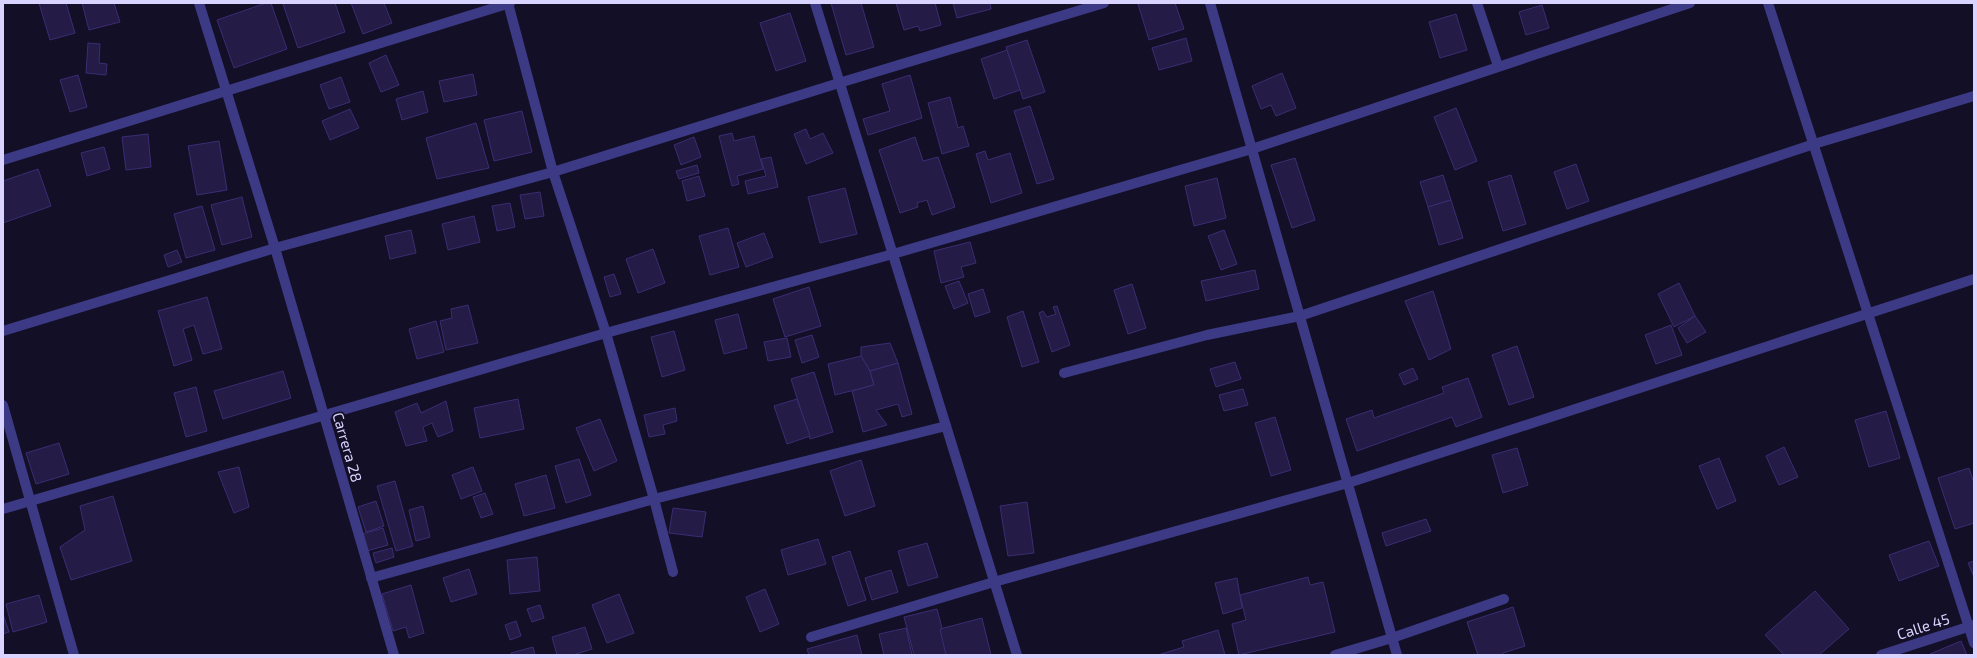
<svg xmlns="http://www.w3.org/2000/svg" width="1977" height="658" viewBox="0 0 1977 658" font-family="'Exo 2',sans-serif">
<rect width="100%" height="100%" fill="#130f26"/>
<!-- building -->
<g fill="#241b47" stroke="#3b2d73">
<polygon points="39,3 66,3 75,33 50,40"/>
<polygon points="82,3 114,3 120,22 89,30"/>
<polygon points="266,3 271,3 287,49 234,68 217,20"/>
<polygon points="286,3 335,3 345,32 298,48 283,4"/>
<polygon points="351,3 384,3 392,23 363,34"/>
<polygon points="831,3 861,3 874,47 846,55"/>
<polygon points="896,3 935,3 941,25 920,31 918,26 904,30"/>
<polygon points="953,3 990,3 991,9 957,18"/>
<polygon points="1142,3 1175,3 1184,29 1149,40 1138,4"/>
<polygon points="1542,5 1549,28 1526,35 1519,12"/>
<polygon points="790,13 806,61 776,71 760,23"/>
<polygon points="1456,14 1467,50 1440,58 1429,22"/>
<polygon points="1186,38 1192,61 1159,70 1152,48"/>
<polygon points="1027,40 1045,92 1023,99 1006,47"/>
<polygon points="88,43 100,44 99,63 107,64 106,75 86,73"/>
<polygon points="1007,50 1020,90 994,99 981,59"/>
<polygon points="386,55 399,85 381,92 369,63"/>
<polygon points="1282,73 1296,108 1276,116 1271,105 1261,109 1252,86"/>
<polygon points="473,74 477,95 444,102 439,81"/>
<polygon points="78,75 87,107 70,112 60,80"/>
<polygon points="910,75 922,118 868,135 863,119 890,111 882,84"/>
<polygon points="341,77 350,102 329,109 320,85"/>
<polygon points="423,91 428,112 402,120 396,99"/>
<polygon points="950,97 958,128 963,126 969,146 942,154 928,103"/>
<polygon points="1030,106 1054,179 1037,184 1014,111"/>
<polygon points="1456,108 1477,161 1455,170 1434,117"/>
<polygon points="350,109 359,128 330,140 322,121"/>
<polygon points="522,111 532,152 494,161 484,120"/>
<polygon points="476,123 489,168 437,179 426,138"/>
<polygon points="806,129 810,139 823,133 833,153 806,164 794,134"/>
<polygon points="732,133 734,141 754,136 763,169 737,176 739,184 732,186 719,136"/>
<polygon points="148,134 151,167 126,170 122,137"/>
<polygon points="694,137 701,157 681,165 674,145"/>
<polygon points="915,137 923,161 938,157 955,207 932,215 927,200 917,203 918,207 900,213 879,150"/>
<polygon points="219,141 227,190 197,195 188,146"/>
<polygon points="104,147 110,169 87,176 81,153"/>
<polygon points="985,151 988,160 1010,153 1022,193 991,203 976,154"/>
<polygon points="771,157 778,187 748,194 745,181 766,176 761,159"/>
<polygon points="1295,158 1315,220 1292,228 1271,165"/>
<polygon points="1576,164 1589,201 1567,209 1554,172"/>
<polygon points="697,165 699,173 679,179 676,171"/>
<polygon points="38,169 51,206 3,223 3,181"/>
<polygon points="1443,175 1451,200 1428,207 1420,182"/>
<polygon points="1511,175 1526,224 1503,231 1488,182"/>
<polygon points="699,176 705,196 687,201 682,181"/>
<polygon points="1217,178 1226,218 1194,226 1185,186"/>
<polygon points="845,188 857,234 820,243 808,197"/>
<polygon points="540,192 544,216 525,219 520,195"/>
<polygon points="242,197 252,237 222,245 211,205"/>
<polygon points="1451,200 1463,238 1439,245 1428,207"/>
<polygon points="510,203 515,227 497,231 492,206"/>
<polygon points="202,206 215,250 186,258 174,214"/>
<polygon points="474,216 480,242 448,250 442,224"/>
<polygon points="728,228 739,267 710,275 699,236"/>
<polygon points="411,230 416,253 390,259 385,236"/>
<polygon points="1224,230 1237,264 1221,270 1208,236"/>
<polygon points="764,233 773,257 746,267 737,243"/>
<polygon points="970,242 976,263 961,267 964,277 941,283 934,251"/>
<polygon points="653,249 665,283 638,293 626,259"/>
<polygon points="177,250 182,262 168,267 164,255"/>
<polygon points="1255,270 1259,289 1206,301 1201,281"/>
<polygon points="614,274 621,294 610,297 604,277"/>
<polygon points="959,281 968,303 954,309 945,286"/>
<polygon points="1679,283 1695,316 1674,327 1658,294"/>
<polygon points="1132,284 1146,328 1128,334 1114,290"/>
<polygon points="809,287 821,326 785,337 773,299"/>
<polygon points="983,289 990,312 975,317 968,294"/>
<polygon points="1433,291 1451,349 1429,360 1405,301"/>
<polygon points="207,297 222,349 203,354 194,325 183,329 192,360 174,366 158,311"/>
<polygon points="468,305 478,343 446,350 440,321 452,318 451,309"/>
<polygon points="1057,306 1070,345 1052,352 1039,313 1043,311 1047,317 1056,314 1053,307"/>
<polygon points="1023,311 1039,362 1022,367 1007,317"/>
<polygon points="738,314 747,348 724,354 715,320"/>
<polygon points="1695,316 1706,332 1687,343 1678,328"/>
<polygon points="436,321 444,352 417,359 409,329"/>
<polygon points="1671,325 1682,355 1656,364 1645,335"/>
<polygon points="674,331 685,370 662,377 651,337"/>
<polygon points="812,335 819,357 802,363 795,340"/>
<polygon points="787,338 791,357 768,361 764,342"/>
<polygon points="890,343 898,363 870,371 861,356 861,347"/>
<polygon points="1517,346 1534,397 1509,405 1492,355"/>
<polygon points="861,356 870,371 874,385 835,395 828,364"/>
<polygon points="1235,362 1241,379 1216,387 1210,369"/>
<polygon points="898,363 912,414 902,417 898,404 876,410 887,425 863,432 852,391 874,385 870,371"/>
<polygon points="1413,368 1418,379 1404,385 1399,374"/>
<polygon points="283,371 291,398 223,419 214,391"/>
<polygon points="814,372 833,432 810,439 791,379"/>
<polygon points="1468,378 1482,417 1456,427 1452,417 1357,451 1346,419 1372,410 1374,418 1444,393 1442,387"/>
<polygon points="196,387 207,431 186,437 174,393"/>
<polygon points="1243,389 1248,405 1224,411 1219,395"/>
<polygon points="518,399 524,429 480,438 474,408"/>
<polygon points="797,399 810,436 787,444 774,406"/>
<polygon points="446,401 453,431 438,437 432,423 423,427 427,441 406,446 395,412 417,403 421,413"/>
<polygon points="675,408 677,421 663,425 665,434 649,437 644,415"/>
<polygon points="1886,411 1900,458 1869,467 1855,420"/>
<polygon points="1275,417 1291,470 1271,476 1255,423"/>
<polygon points="600,419 617,461 594,471 576,428"/>
<polygon points="59,443 69,474 36,484 26,453"/>
<polygon points="1784,447 1798,477 1779,485 1766,456"/>
<polygon points="1517,448 1528,485 1503,493 1492,455"/>
<polygon points="1719,458 1736,501 1717,509 1699,466"/>
<polygon points="579,459 591,495 566,503 555,466"/>
<polygon points="861,460 875,506 845,516 830,471"/>
<polygon points="239,467 249,507 234,513 218,472"/>
<polygon points="473,467 482,491 461,499 452,475"/>
<polygon points="1969,468 1974,483 1974,523 1955,529 1938,478"/>
<polygon points="546,475 555,508 524,516 515,484"/>
<polygon points="395,481 413,546 396,551 377,486"/>
<polygon points="485,493 493,514 481,518 473,497"/>
<polygon points="113,496 132,561 71,580 60,547 85,530 80,506"/>
<polygon points="376,501 384,526 366,532 358,507"/>
<polygon points="1027,502 1034,553 1008,556 1000,506"/>
<polygon points="423,506 430,537 416,541 409,510"/>
<polygon points="673,508 706,512 702,537 669,533"/>
<polygon points="1426,519 1431,531 1386,546 1382,533"/>
<polygon points="383,528 388,545 367,551 362,534"/>
<polygon points="818,539 826,564 788,575 781,550"/>
<polygon points="1929,541 1939,566 1899,581 1889,555"/>
<polygon points="927,543 938,577 908,586 898,551"/>
<polygon points="392,548 394,557 376,563 373,553"/>
<polygon points="850,551 866,600 848,606 832,557"/>
<polygon points="537,557 540,591 510,594 507,560"/>
<polygon points="1974,561 1974,577 1968,563"/>
<polygon points="469,569 477,594 451,602 443,578"/>
<polygon points="891,570 898,592 872,600 865,578"/>
<polygon points="1308,577 1310,585 1323,582 1335,632 1239,655 1232,624 1246,620 1240,595"/>
<polygon points="1237,578 1242,608 1223,614 1215,583"/>
<polygon points="411,585 424,633 409,638 406,627 393,631 382,594"/>
<polygon points="765,589 779,624 760,632 746,597"/>
<polygon points="1815,591 1849,629 1819,655 1784,655 1765,635"/>
<polygon points="619,594 634,633 607,643 592,605"/>
<polygon points="39,595 47,622 13,632 6,604"/>
<polygon points="540,605 544,618 532,622 527,609"/>
<polygon points="1513,607 1525,646 1503,653 1503,655 1478,655 1467,622"/>
<polygon points="937,609 949,655 914,655 904,617"/>
<polygon points="3,614 9,632 3,634"/>
<polygon points="982,618 991,655 946,655 940,629"/>
<polygon points="516,621 521,636 510,640 505,625"/>
<polygon points="585,627 592,649 573,655 557,655 552,637"/>
<polygon points="906,628 912,655 884,655 879,634"/>
<polygon points="1218,630 1225,655 1158,655 1184,647 1182,641"/>
<polygon points="857,635 862,655 809,655 807,649"/>
<polygon points="1961,641 1967,655 1931,655 1930,654"/>
<polygon points="533,647 535,655 511,655 511,653"/>
</g>
<g fill="none" stroke-linecap="round" stroke-linejoin="round">
<!-- minor -->
<g stroke="#3d3a85" stroke-width="10">
<polyline points="199,3 275,248"/>
<polyline points="508,3 553,172 606,333 654,499 673,572"/>
<polyline points="815,3 1017,655"/>
<polyline points="1210,3 1397,655"/>
<polyline points="1477,3 1498,66"/>
<polyline points="1768,3 1974,643"/>
<polyline points="3,160 510,3"/>
<polyline points="1064,373 1207,335 1300,316 1814,144 1974,96"/>
<polyline points="3,405 74,655"/>
<polyline points="3,509 606,333 893,254 1252,149 1690,3"/>
<polyline points="371,578 654,499 946,426"/>
<polyline points="811,637 994,582 1348,483 1974,279"/>
<polyline points="1335,655 1392,638 1504,599"/>
<polyline points="1881,655 1974,625"/>
</g>
<!-- tertiary -->
<g stroke="#3d3a85" stroke-width="10">
<polyline points="275,248 394,655"/>
<polyline points="3,331 275,248 553,172 839,83 1104,3"/>
</g>
</g>
<g text-anchor="middle" dominant-baseline="central" stroke-width="3.5" stroke-linejoin="round" paint-order="stroke">
<!-- street labels -->
<g font-size="15" fill="#d9d4ff" stroke="#130f26">
<text transform="translate(348 447) rotate(74)">Carrera 28</text>
<text transform="translate(1923 626) rotate(-18)">Calle 45</text>
</g>
</g>
<!-- border -->
<rect width="1977" height="658" fill="none" stroke="#d9d4ff" stroke-width="8"/>
</svg>
